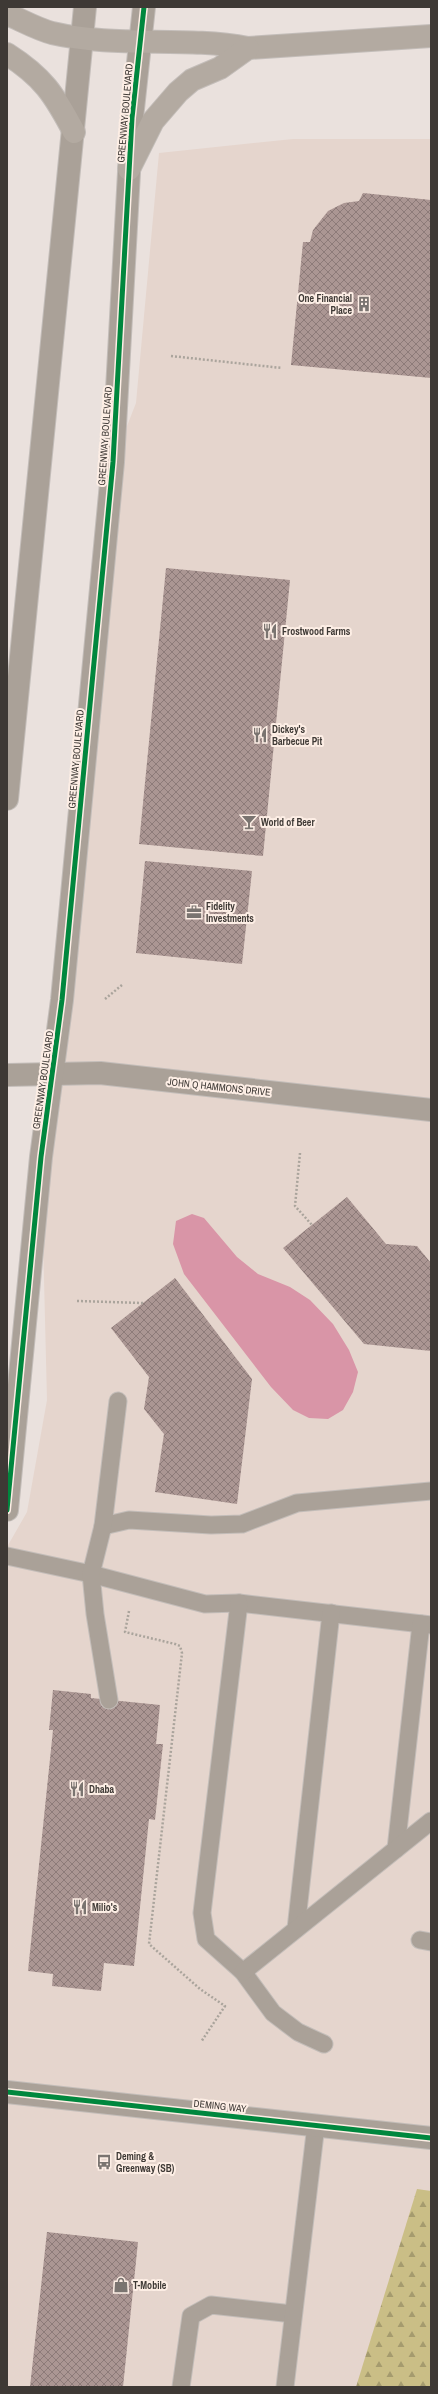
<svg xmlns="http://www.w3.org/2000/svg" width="438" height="2394" viewBox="0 0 438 2394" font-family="'Archivo Narrow',sans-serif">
<defs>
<pattern id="forest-firs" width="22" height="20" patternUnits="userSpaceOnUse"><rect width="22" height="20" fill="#cabe86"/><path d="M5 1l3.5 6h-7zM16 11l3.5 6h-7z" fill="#a59b6e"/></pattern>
<pattern id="building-cross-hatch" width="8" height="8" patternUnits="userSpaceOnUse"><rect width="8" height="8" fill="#ab9693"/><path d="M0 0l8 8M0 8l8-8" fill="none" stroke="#8d7b79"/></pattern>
</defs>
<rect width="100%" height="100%" fill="#eae1dd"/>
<!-- built -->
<polygon fill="#e5d5cd" points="293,139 431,139 431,2387 7,2387 7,1547 27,1512 47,1400 41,1157 113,462 136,403 159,153"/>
<!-- forest -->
<polygon fill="url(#forest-firs)" points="417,2189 431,2191 431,2387 356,2387"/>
<!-- water -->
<polygon fill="#d995a7" points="192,1214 204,1218 237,1257 258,1274 290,1287 310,1300 333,1324 349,1350 358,1372 353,1392 343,1410 328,1419 309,1418 293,1410 271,1387 184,1274 173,1244 176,1221"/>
<!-- building -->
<g fill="url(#building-cross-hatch)">
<polygon points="363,193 431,200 431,378 291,365 303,242 310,242 313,230 328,211 344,203 359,201"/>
<polygon points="166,568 290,580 263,856 139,844"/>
<polygon points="145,861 252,871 242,964 136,953"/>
<polygon points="347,1197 386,1244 417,1246 431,1263 431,1351 364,1344 283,1248"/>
<polygon points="175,1278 252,1379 237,1504 155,1492 164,1434 144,1409 149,1377 111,1328"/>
<polygon points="53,1690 91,1694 91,1698 160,1705 156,1744 163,1744 155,1820 149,1819 134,1966 104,1963 101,1991 52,1986 53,1974 28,1971 53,1730 49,1730"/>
<polygon points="47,2232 138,2242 123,2387 30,2387"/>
</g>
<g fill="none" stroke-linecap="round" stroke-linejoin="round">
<!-- service casing -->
<g stroke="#c3bdb9" stroke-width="19">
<g id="service">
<polyline points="103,1526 129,1520 211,1525 242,1524 297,1503 431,1491"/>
<polyline points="7,1556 91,1574 205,1604 239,1603 431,1625"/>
<polyline points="239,1603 202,1913 206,1939 243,1972 273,2013 298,2032 324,2044"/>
<polyline points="109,1700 95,1614 91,1574 103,1526 118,1401"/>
<polyline points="396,1849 421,1624"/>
<polyline points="296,1929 331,1613"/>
<polyline points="420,1940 431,1942"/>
<polyline points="243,1972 431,1821"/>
<polyline points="181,2387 191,2316 211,2305 293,2314"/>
<polyline points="285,2387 316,2125"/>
</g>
</g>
<!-- tertiary casing -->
<g stroke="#c3bdb9" stroke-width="24">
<g id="tertiary">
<polyline points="7,799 85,7"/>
<polyline points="7,1075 100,1073 431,1110"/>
<polyline points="7,1510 41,1157 62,1000 113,462 132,118 144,7"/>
<polyline points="7,2092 431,2138"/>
</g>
</g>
<!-- motorway casing -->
<g stroke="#c3bdb9" stroke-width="24">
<g id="motorway">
<path d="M7,14c14,6 30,15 45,19 64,15 131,3 196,15l183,-12"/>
<path d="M7,54c36,23 47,40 67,78"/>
<polyline points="129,169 153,121 178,92 192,80 220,68 248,48"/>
</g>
</g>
<!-- path -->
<g stroke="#aaa49c" stroke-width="2.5" stroke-dasharray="2 2" stroke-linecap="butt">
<polyline points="171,356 282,368"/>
<polyline points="105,999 122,985"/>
<polyline points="300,1153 295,1206 312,1225"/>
<polyline points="77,1301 143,1303"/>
<polyline points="129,1611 125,1632 175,1644 180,1646 182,1653 149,1944 200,1989 225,2006 201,2042"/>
</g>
<!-- service -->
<use href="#service" stroke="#aaa198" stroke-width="17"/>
<!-- tertiary -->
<use href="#tertiary" stroke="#aaa198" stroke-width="22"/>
<!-- motorway -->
<use href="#motorway" stroke="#b3aaa1" stroke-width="22"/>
<!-- cycleway casing -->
<g stroke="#fdeee5" stroke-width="8">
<g id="cycleway">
<polyline points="7,1510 41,1157 62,1000 113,462 132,118 144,7"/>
<polyline points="7,2092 431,2138"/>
</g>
</g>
<!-- cycleway -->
<use href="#cycleway" stroke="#00873e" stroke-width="5"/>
</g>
<!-- icons -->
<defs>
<g id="building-bare" transform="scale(1.2)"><path d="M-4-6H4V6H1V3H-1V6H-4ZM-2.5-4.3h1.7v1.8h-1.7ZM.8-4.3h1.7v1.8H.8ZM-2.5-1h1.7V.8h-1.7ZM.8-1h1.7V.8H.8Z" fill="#7a7470" stroke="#fdeee5" stroke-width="2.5" paint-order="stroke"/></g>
<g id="restaurant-bare" transform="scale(1.2)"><path d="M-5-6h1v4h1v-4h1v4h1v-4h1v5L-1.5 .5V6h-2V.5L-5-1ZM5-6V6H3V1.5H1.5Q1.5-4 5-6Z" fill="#7a7470" stroke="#fdeee5" stroke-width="2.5" paint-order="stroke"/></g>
<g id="bar-bare" transform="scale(1.2)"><path d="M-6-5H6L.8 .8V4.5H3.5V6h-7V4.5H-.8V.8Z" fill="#7a7470" stroke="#fdeee5" stroke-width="2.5" paint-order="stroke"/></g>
<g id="office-bare" transform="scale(1.2)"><path d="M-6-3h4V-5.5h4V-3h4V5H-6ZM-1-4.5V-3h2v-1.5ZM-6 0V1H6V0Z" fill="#7a7470" stroke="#fdeee5" stroke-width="2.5" paint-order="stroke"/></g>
<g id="bus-bare" transform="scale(1.2)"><path d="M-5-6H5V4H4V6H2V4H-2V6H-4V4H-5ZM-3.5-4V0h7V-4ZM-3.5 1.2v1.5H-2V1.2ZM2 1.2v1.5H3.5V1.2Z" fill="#7a7470" stroke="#fdeee5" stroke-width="2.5" paint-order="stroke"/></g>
<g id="shop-bare" transform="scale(1.2)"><path d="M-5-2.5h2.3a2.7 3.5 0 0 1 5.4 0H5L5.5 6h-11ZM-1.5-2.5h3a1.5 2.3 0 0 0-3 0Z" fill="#7a7470" stroke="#fdeee5" stroke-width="2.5" paint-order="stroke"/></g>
</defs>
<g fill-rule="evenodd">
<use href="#building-bare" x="364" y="304"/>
<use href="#restaurant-bare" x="270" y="631"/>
<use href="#restaurant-bare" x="260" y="735"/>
<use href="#bar-bare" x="249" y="822"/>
<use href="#office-bare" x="194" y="912"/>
<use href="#restaurant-bare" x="77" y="1789"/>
<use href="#restaurant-bare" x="80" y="1907"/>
<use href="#bus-bare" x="104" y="2162"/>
<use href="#shop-bare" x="121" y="2285"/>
</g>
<g text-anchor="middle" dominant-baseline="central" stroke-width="4" stroke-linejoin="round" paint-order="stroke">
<!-- street labels -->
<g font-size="10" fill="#3e3935" stroke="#fdeee5">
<text transform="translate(125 113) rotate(-85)">GREENWAY BOULEVARD</text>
<text transform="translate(105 436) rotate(-86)">GREENWAY BOULEVARD</text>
<text transform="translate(76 759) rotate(-85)">GREENWAY BOULEVARD</text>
<text transform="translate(43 1080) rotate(-82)">GREENWAY BOULEVARD</text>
<text transform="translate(219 1087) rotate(6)">JOHN Q HAMMONS DRIVE</text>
<text transform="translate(220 2106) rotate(6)">DEMING WAY</text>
</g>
<!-- poi labels -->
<g font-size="10" font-weight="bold" fill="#3e3935" stroke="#fdeee5" text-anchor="start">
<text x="352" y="298" text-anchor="end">One Financial<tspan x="352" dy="12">Place</tspan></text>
<text x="282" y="631">Frostwood Farms</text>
<text x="272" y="729">Dickey's<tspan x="272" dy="12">Barbecue Pit</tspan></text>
<text x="261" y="822">World of Beer</text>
<text x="206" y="906">Fidelity<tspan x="206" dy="12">Investments</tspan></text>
<text x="89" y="1789">Dhaba</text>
<text x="92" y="1907">Milio's</text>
<text x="116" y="2156">Deming &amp;<tspan x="116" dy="12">Greenway (SB)</tspan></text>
<text x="133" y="2285">T-Mobile</text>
</g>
</g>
<!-- border -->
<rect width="438" height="2394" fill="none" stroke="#3e3935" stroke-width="16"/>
</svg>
